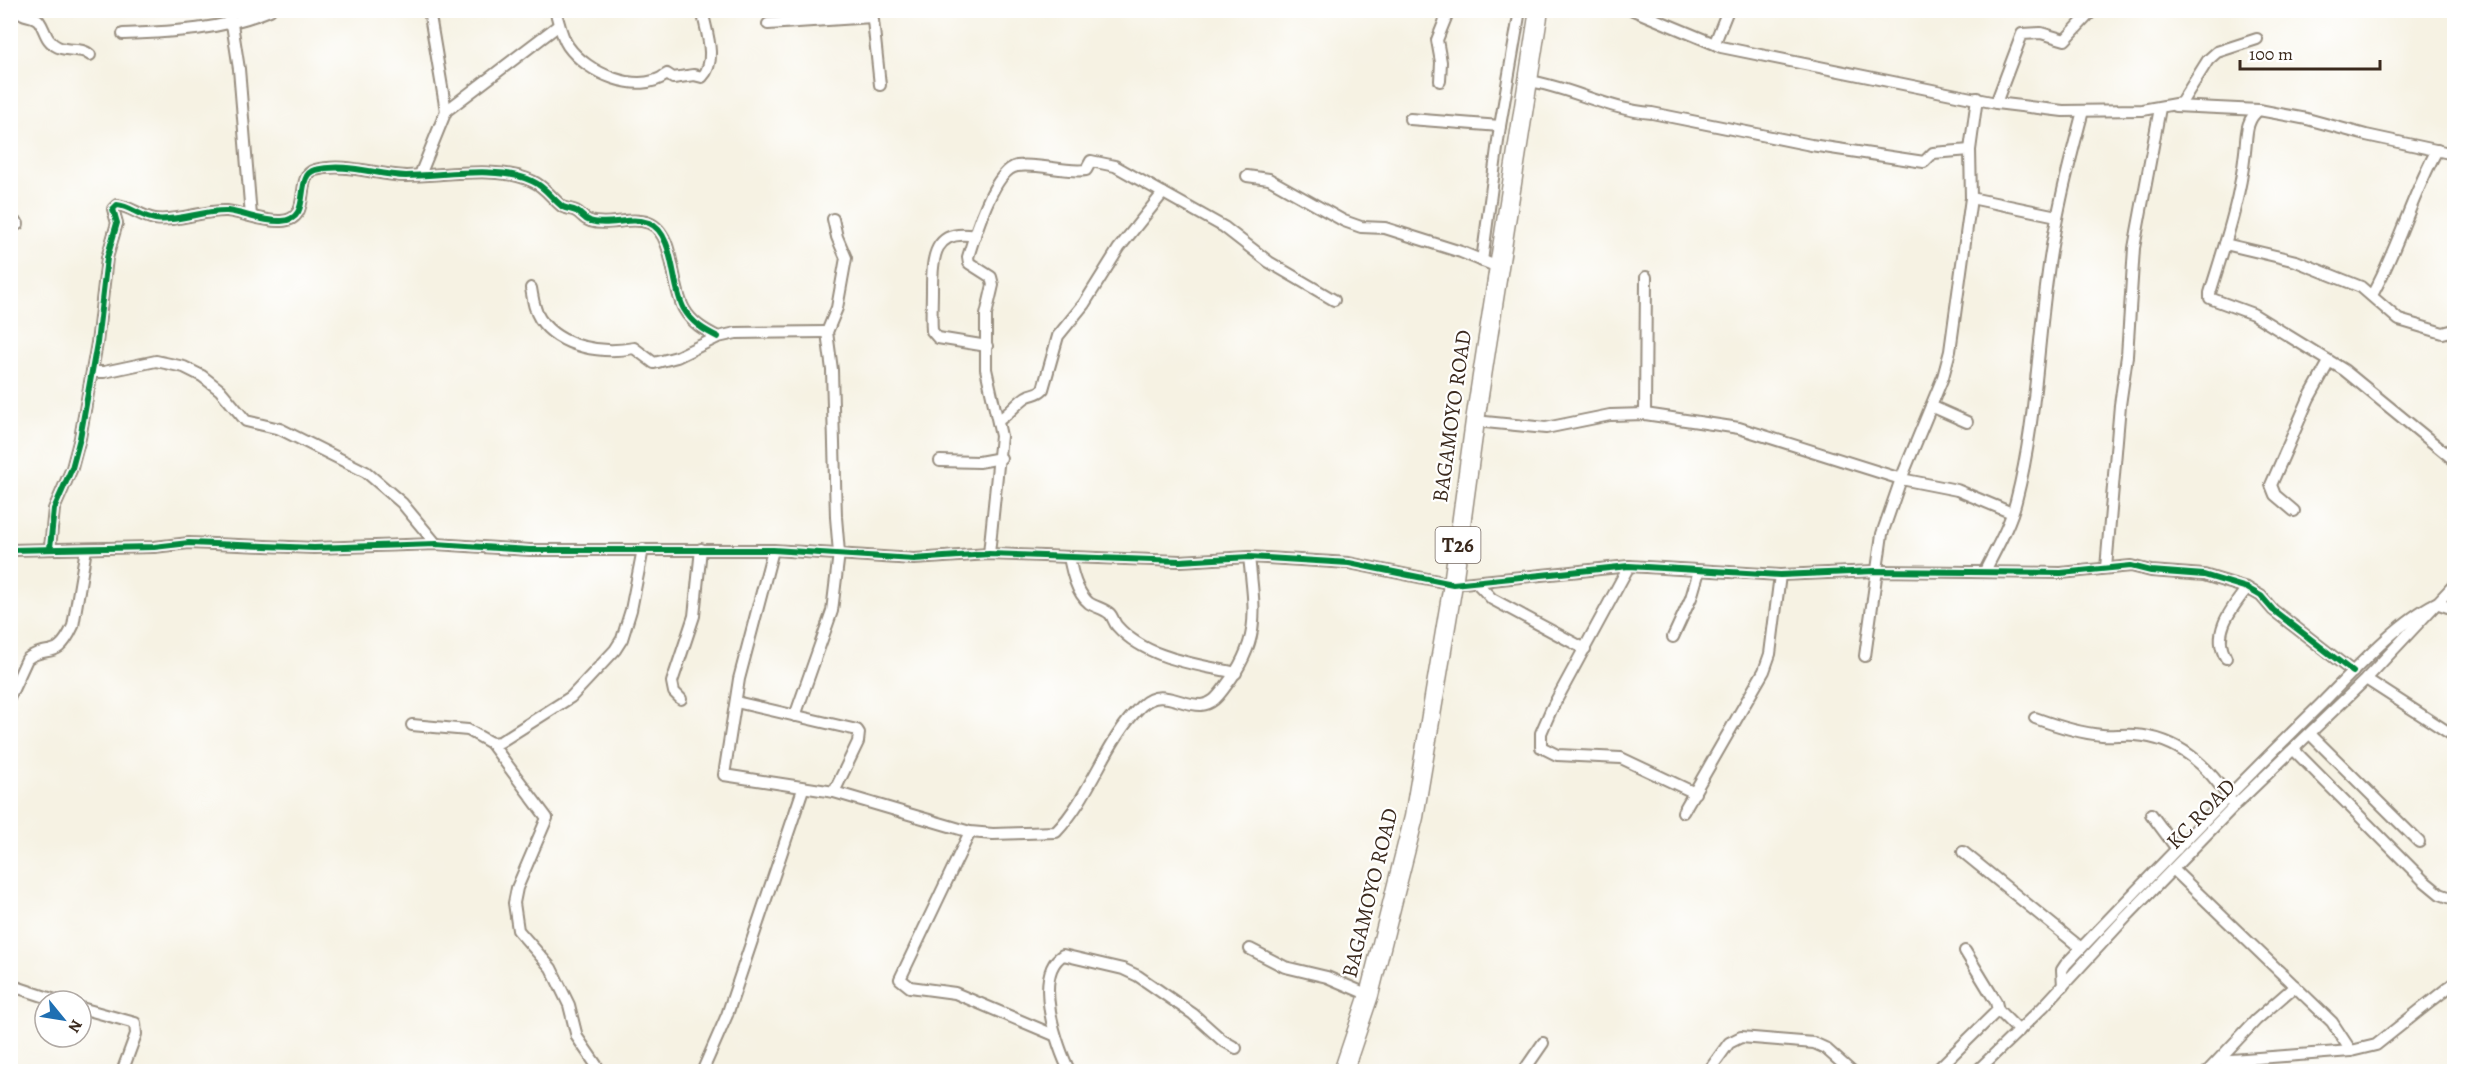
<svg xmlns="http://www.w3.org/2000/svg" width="2465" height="1082" viewBox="0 0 2465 1082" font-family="Alegreya,serif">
<rect width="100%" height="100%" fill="#fff"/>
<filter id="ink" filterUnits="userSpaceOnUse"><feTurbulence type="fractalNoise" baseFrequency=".0167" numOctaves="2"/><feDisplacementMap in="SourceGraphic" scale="12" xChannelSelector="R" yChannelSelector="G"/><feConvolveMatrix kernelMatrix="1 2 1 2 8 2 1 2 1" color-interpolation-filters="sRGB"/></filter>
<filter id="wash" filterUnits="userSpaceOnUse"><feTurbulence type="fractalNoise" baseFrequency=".008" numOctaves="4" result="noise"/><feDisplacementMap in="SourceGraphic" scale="24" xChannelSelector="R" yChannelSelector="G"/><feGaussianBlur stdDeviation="1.35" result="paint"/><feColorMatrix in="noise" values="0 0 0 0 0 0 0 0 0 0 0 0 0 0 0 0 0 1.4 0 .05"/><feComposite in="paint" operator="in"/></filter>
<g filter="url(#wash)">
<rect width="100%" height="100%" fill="#f6f2e3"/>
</g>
<g filter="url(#ink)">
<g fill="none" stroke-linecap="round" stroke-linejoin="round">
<!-- minor casing -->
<g stroke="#988e80" stroke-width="14">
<g id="minor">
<path d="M18,10c6,8 15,4 21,11 7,10 6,20 19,26 11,5 24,0 32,8"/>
<polyline points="226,10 232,24 239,69 251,216"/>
<polyline points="429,10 446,111"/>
<path d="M555,10c4,12 6,26 13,36 19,27 70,50 99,28l6,4 21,-3 8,2c16,-16 4,-46 0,-67"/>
<polyline points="1633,10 1717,45"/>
<polyline points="1728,10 1716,40 1717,45 1721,47 1996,103 2063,111 2142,110 2181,103 2208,60 2217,52 2257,39"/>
<polyline points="872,11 880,85"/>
<polyline points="768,24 872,17"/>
<path d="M123,34c51,-2 99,-4 147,-24"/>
<polyline points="1440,81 1441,62 1437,40 1449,10"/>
<path d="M1530,81c42,7 79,29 122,32l159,32 113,17 9,-9 37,-3"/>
<polyline points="1996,103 2022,34 2041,33 2065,40 2093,10"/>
<polyline points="2175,106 2259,110"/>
<polyline points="1410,119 1500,126"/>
<path d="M2454,154l-88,-19 -59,-16 -48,-9c-14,10 -12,26 -14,42 -5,49 -21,95 -35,141v5l5,2 38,14 91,56 110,90"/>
<polyline points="420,175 446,111 559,25"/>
<polyline points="1247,176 1269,179 1344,221 1361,227 1385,228 1461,252 1498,267"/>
<polyline points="1971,198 2057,216"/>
<polyline points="10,220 18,224"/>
<path d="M975,236c-41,-8 -43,21 -43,53 0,14 -1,28 0,42l6,7 49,8"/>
<polyline points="2225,244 2296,261 2361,287 2399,320 2443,333 2454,330"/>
<polyline points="1482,261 1500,126 1520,10"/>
<path d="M531,288c2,11 3,22 9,31 20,29 63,35 94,29l20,15 23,-6 41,-20 18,-4 91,-1"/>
<path d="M2372,295c26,-46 39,-98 65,-145"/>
<polyline points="92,372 104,372 156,361 184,367 202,376 220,390 246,421 280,429 366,472 402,503 436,544"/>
<polyline points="1931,406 1967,422"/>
<polyline points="1645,414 1646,277"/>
<path d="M999,420c10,-6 18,-17 27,-23 7,-4 11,-2 17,-8l15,-53 26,-32 35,-56 44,-55"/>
<polyline points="1475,421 1546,428 1610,415 1645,414 1739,428 1901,479 1957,490 2012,513"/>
<polyline points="940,461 979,462 1001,458"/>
<polyline points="2294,511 2275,495 2271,485 2309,398 2329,362"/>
<path d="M50,548l4,-39 18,-41 8,-30 17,-95 10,-85 10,-35 -4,-14 4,-4c13,1 24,12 38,14 24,3 48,-9 72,-8 18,2 35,11 54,10 33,-1 12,-45 34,-51 30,-8 61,5 91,6 36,0 92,-11 126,5 14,6 20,18 31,26 4,2 9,2 13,4 6,3 7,8 14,10 19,6 40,-5 59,2 26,10 22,64 35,86 8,14 20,21 34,28"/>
<polyline points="10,550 154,547 189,543 314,548 436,544 530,550 773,550 914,559 989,554 1180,561 1249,557 1349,563 1453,584 1629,566 1780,575 1875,571 2061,573 2131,566 2151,571 2204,575 2247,588 2261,596 2273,610 2353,672"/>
<path d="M773,550l-34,129 -15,96 110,17 136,40 23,2 63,-2c35,-36 49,-91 85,-126 20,-19 37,-1 60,-1 12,-1 17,-9 24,-18 36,-46 30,-75 24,-130"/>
<path d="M989,554l12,-118 -15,-67v-54l7,-30 -2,-8 -22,-14 -1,-6c6,-20 26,-87 49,-91 23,-3 47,7 69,4l5,-9 24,5 109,61 45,35 65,38"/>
<path d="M1069,557c3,15 7,35 20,46 6,4 16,6 21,11 3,3 4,9 7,12 29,33 79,38 119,47"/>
<polyline points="1629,566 1551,710 1541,733 1541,747 1557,755 1621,758 1695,793"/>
<polyline points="2106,568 2120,405 2127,356 2134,248 2160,108"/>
<path d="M1985,571c11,-22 25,-46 31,-70 19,-72 21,-148 31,-221 7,-58 21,-113 36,-169"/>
<polyline points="1476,582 1492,599 1585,649"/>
<polyline points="1673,637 1691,598 1699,571"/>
<polyline points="1865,656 1882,534 1901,479 1943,377 1950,351 1971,198 1970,150 1977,98"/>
<path d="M2226,658c-15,-25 5,-49 21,-70"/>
<polyline points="2366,679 2454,736"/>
<path d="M10,696l17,-37c21,-16 29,4 46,-33l13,-77"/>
<polyline points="681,699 674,692 672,682 694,616 701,549"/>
<polyline points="736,702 857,730 859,733 858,742 834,792"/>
<polyline points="795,716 832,611 839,553 836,517 832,370 827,332 837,308 846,258 837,237 833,219"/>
<path d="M2035,718c22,8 44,15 67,17 11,1 22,-1 33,0 44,3 73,31 96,66"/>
<polyline points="412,725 468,730 491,743 500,742 571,697 615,650 622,639 631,610 643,549"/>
<polyline points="2310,734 2419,842"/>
<polyline points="491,743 547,818 517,888 514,903 518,930 551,968 569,1005 577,1037 601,1072"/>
<polyline points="2294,750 2423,880 2440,894 2454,899"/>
<polyline points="1683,812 1764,671 1770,654 1780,575"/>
<polyline points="2151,814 2177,849"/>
<polyline points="970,832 900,979 910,987 955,993 1054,1035"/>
<polyline points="1963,852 2081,948"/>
<polyline points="2174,870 2332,1022 2351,1051"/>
<polyline points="1250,949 1285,967 1327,977 1369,995"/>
<polyline points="1965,951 1996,1002 1998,1010 2019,1031"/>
<polyline points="10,985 58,1001"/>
<path d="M2063,986l-1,-16 4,-6c83,-87 167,-174 254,-259 32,-32 76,-82 116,-102l18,6"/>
<polyline points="81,1008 135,1023 136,1034 122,1072"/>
<polyline points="2218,1061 2351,1051 2376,1045 2454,983"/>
<polyline points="702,1072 727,1015 803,789"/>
<path d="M1070,1072c-13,-25 -38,-98 -7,-117l60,14 15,7 55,38 29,26 14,8"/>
<polyline points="1523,1072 1543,1043"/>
<polyline points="1708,1072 1729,1043 1741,1037 1814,1043 1825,1048 1852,1072"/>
<polyline points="1935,1072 1998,1010"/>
<polyline points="1976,1072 2043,1007 2127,916 2234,806 2366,679 2454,585"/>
<polyline points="2207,1072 2256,1020 2295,986"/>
</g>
</g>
<!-- trunk casing -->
<g stroke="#988e80" stroke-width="21">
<polyline id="trunk" points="1343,1072 1369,995 1414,817 1453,584 1475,421 1539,10"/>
</g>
<!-- minor -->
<use href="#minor" stroke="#fff" stroke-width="10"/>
<!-- trunk -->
<use href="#trunk" stroke="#fff" stroke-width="18"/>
<!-- cycleway casing -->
<g stroke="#fff" stroke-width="10">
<g id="cycleway">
<path d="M50,548l4,-39 18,-41 8,-30 17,-95 10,-85 10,-35 -4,-14 4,-4c13,1 24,12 38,14 24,3 48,-9 72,-8 18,2 35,11 54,10 33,-1 12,-45 34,-51 30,-8 61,5 91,6 36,0 92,-11 126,5 14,6 20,18 31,26 4,2 9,2 13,4 6,3 7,8 14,10 19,6 40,-5 59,2 26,10 22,64 35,86 8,14 20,21 34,28"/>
<polyline points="10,550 154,547 189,543 314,548 436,544 530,550 773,550 914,559 989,554 1180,561 1249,557 1349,563 1453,584 1629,566 1780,575 1875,571 2061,573 2131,566 2151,571 2204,575 2247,588 2261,596 2273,610 2353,672"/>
</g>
</g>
<!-- cycleway -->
<use href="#cycleway" stroke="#00873e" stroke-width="6"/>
</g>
</g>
<g text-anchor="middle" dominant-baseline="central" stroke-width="4.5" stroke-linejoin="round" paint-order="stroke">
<!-- shield labels -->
<rect fill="#fff" stroke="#766a62" stroke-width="1.5" x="1435.5" y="527" width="45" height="36" rx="4.5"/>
<g font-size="21" font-weight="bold" fill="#3b2a1e">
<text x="1458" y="545">T26</text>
</g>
<!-- street labels -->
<g font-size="22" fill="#3b2a1e" stroke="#fff">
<text transform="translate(1452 416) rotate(-82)">BAGAMOYO ROAD</text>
<text transform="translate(2201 814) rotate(-46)">KC ROAD</text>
<text transform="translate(1370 893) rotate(-76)">BAGAMOYO ROAD</text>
</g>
</g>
<!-- margin -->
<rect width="2465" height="1082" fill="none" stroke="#fff" stroke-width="36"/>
<!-- north arrow -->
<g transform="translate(63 1019) rotate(120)"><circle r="28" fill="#ffffff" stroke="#b1aaa5" stroke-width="1.5"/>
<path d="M0-4.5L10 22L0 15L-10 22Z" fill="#1f6fb2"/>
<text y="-9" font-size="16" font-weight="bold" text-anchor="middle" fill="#3b2a1e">N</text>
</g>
<!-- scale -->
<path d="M2240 60v9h140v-9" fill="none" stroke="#3b2a1e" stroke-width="3"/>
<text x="2249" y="60" font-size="18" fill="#3b2a1e" stroke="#ffffff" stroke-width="4.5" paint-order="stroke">100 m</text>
</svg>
